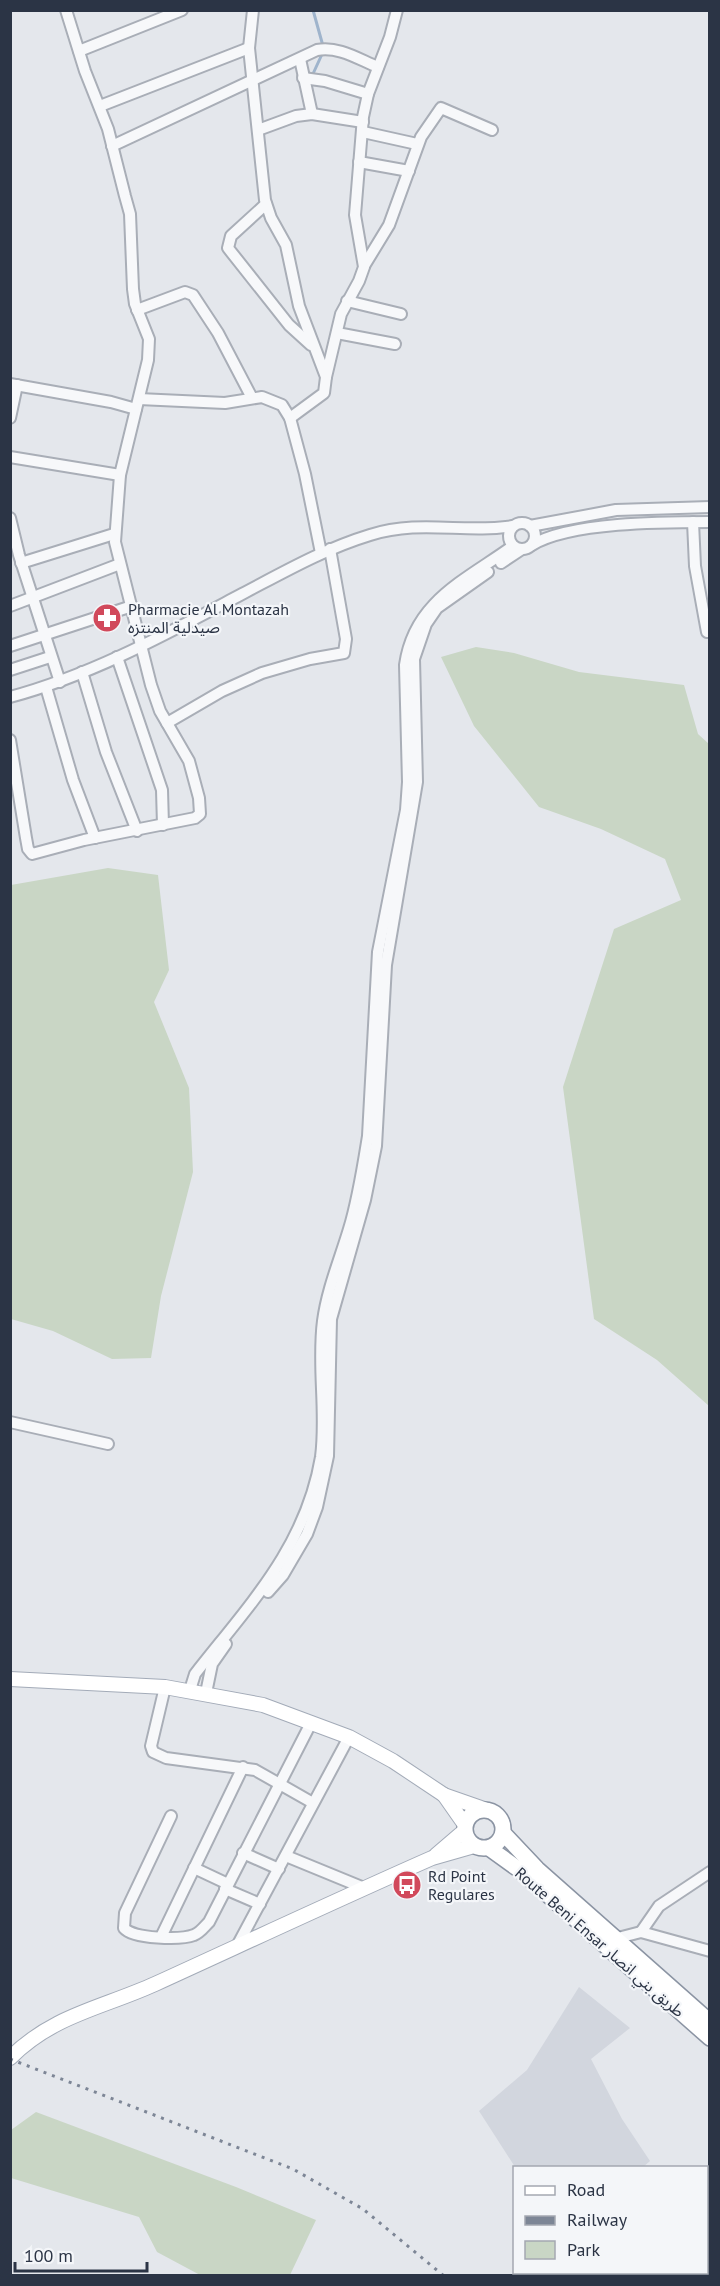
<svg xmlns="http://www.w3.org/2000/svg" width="720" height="2286" viewBox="0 0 720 2286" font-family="'PT Sans','Noto Sans Arabic',sans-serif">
<rect width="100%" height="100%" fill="#e4e7ec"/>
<!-- built -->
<polygon fill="#d2d6de" points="579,1987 630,2028 591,2059 622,2119 650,2161 642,2168 515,2167 479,2111 527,2070"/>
<!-- green -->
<g fill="#c9d6c5">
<polygon points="476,647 514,653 579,672 684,685 698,734 709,744 709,1406 657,1360 594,1319 563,1087 614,929 681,900 665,859 601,829 539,807 474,726 441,657"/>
<polygon points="108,868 158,875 169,970 154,1002 189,1088 193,1172 161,1296 151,1358 112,1359 53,1331 11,1319 11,885"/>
<polygon points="36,2112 236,2187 316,2220 290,2275 200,2275 157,2252 139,2217 11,2178 11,2130"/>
</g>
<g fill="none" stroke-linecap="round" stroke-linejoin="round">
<!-- stream -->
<g stroke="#9fb4cc" stroke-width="3">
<polyline points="313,10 323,46"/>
<polyline points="312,76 323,52"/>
</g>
<!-- minor casing -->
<g stroke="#a9aeb7" stroke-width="14">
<g id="minor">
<polyline points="253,10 249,48 265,200 271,218 286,245 299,306 326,377 324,393 290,418"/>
<polyline points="79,51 182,10"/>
<polyline points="300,59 312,114"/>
<polyline points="303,78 325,81 368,94"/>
<polyline points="100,106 249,48"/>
<polyline points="258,130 296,116 312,114 363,122"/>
<polyline points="363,132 417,144"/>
<path d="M112,146l205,-96c22,-4 41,9 61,17"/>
<polyline points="359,162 409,171"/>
<polyline points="266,204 231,236 228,248 289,325 311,345"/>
<polyline points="364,266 389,225 421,137 441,108 492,130"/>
<polyline points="347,301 401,314"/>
<polyline points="137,310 185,292 193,295 218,333 252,398"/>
<polyline points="337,333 395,344"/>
<polyline points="326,377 341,314 359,281 364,267 355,215 363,117 368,94 390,37 397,10"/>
<polyline points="10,384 111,402 136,409"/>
<polyline points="139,399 225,403 262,397 282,405 290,418 305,474 321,553"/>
<polyline points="10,418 17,385"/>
<polyline points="10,457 120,475"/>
<polyline points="10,518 19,555 60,682"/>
<polyline points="693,522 695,566 707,632"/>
<circle cx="522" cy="536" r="13"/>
<polyline points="530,526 616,510 710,507"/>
<path d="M532,545c38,-23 131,-23 178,-23"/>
<polyline points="21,563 114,534"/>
<polyline points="501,563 522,549"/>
<polyline points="10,606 120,564"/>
<polyline points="10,646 132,606"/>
<polyline points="117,657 162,790 163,825"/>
<polyline points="10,670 50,657"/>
<polyline points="82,672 106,752 137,831"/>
<polyline points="46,687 73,780 95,838"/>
<path d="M10,697c82,-22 158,-64 232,-103 42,-22 82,-45 128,-59 51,-16 94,-1 143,-9"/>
<polyline points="167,723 222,691 262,673 310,659 344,653 346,639 330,549"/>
<polyline points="10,740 26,838 28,849 32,854 84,840 195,818 200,814 199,798 189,761 160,711 151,685 115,542 120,475 148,360 149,339 135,304 133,289 130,214 125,196 108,129 85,71 66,10"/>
<polyline points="10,1422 108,1444"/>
<polyline points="268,1592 283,1575 307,1534 317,1507 328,1456 331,1319 365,1200 376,1146 386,965 417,782 414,659 426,624 437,608 488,572"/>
<polyline points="165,1687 151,1746 153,1752 166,1758 255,1770 313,1803"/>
<path d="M190,1690l5,-16c54,-69 111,-127 126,-217 6,-45 -4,-91 2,-136 4,-31 17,-62 26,-92 9,-29 14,-62 19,-93l10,-184 28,-142 2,-28 -3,-117c9,-64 61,-85 108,-119"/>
<polyline points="206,1693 212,1664 226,1644"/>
<path d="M171,1816l-46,97 -1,15c9,11 57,12 70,7 6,-2 10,-8 15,-13l102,-199"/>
<polyline points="243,1853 279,1869"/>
<polyline points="286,1856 364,1888"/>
<polyline points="194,1868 228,1884"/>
<polyline points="225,1889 260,1904"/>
<polyline points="641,1932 659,1906 710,1872"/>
<polyline points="161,1937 243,1767"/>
<polyline points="614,1939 641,1932 710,1951"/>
<polyline points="237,1946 349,1737"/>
</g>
</g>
<!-- major casing -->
<g stroke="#a3abb8" stroke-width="16">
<g id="major">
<polyline points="10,1679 165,1687 263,1705 349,1737 393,1761 444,1795 487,1810"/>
<polyline points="444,1795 465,1825"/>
<polyline points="436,1855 464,1831"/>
<path d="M10,2058c43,-43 92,-50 145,-74 92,-42 184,-85 277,-126l42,-12"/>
</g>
</g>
<!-- highway casing -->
<g stroke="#8b94a3" stroke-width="18">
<g id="highway">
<circle cx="484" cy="1829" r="19"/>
<polyline points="503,1833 537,1869 710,2022"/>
<polyline points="489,1848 521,1871 710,2038"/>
</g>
</g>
<!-- minor -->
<use href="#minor" stroke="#f7f8fa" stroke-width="10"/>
<!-- major -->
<use href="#major" stroke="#fff" stroke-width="14"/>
<!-- highway -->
<use href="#highway" stroke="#fff" stroke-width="15"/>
<!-- rail -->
<polyline stroke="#7d8696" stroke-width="3" stroke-dasharray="3 6" stroke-linecap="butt" points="10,2059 293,2169 363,2209 444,2276"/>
</g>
<!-- icons -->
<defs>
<g id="pharmacy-disc" transform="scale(1.5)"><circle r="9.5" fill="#d1495b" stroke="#f4f6f9"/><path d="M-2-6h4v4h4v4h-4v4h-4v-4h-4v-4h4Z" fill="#fff"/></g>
<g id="bus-disc" transform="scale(1.5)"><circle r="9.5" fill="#d1495b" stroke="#f4f6f9"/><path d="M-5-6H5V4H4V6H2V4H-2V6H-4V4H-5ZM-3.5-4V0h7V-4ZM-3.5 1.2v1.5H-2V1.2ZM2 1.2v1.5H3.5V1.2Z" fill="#fff"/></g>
</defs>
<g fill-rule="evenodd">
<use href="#pharmacy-disc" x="107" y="618"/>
<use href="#bus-disc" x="407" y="1885"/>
</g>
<g text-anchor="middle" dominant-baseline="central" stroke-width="4.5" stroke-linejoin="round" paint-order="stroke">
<!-- poi labels -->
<g font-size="16" fill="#2b3445" stroke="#f4f6f9" text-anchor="start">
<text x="128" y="609">Pharmacie Al Montazah<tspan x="128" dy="18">صيدلية المنتزه</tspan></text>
<text x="428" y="1876">Rd Point<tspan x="428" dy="18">Regulares</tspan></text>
</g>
<!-- street labels -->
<g font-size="16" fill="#2b3445" stroke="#f4f6f9">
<text transform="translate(600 1942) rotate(41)">Route Beni Ensar طريق بني انصار</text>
</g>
</g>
<!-- border -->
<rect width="720" height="2286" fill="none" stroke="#2b3445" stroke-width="24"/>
<!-- legend -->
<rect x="513" y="2166" width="195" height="108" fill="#f4f6f9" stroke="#a4a8b1" stroke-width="1.5"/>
<rect x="525" y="2186" width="30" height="9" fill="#ffffff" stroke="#a4a8b1" stroke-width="1.5"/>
<text x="567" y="2196" font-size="18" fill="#2b3445">Road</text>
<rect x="525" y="2216" width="30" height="9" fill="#7d8696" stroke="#a4a8b1" stroke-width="1.5"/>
<text x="567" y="2226" font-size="18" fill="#2b3445">Railway</text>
<rect x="525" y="2241" width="30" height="18" fill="#c9d6c5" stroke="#a4a8b1" stroke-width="1.5"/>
<text x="567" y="2256" font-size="18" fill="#2b3445">Park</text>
<!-- scale -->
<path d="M15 2262v9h132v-9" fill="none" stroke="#2b3445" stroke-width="3"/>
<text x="24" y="2262" font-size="18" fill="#2b3445" stroke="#f4f6f9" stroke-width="4.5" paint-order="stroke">100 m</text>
</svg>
